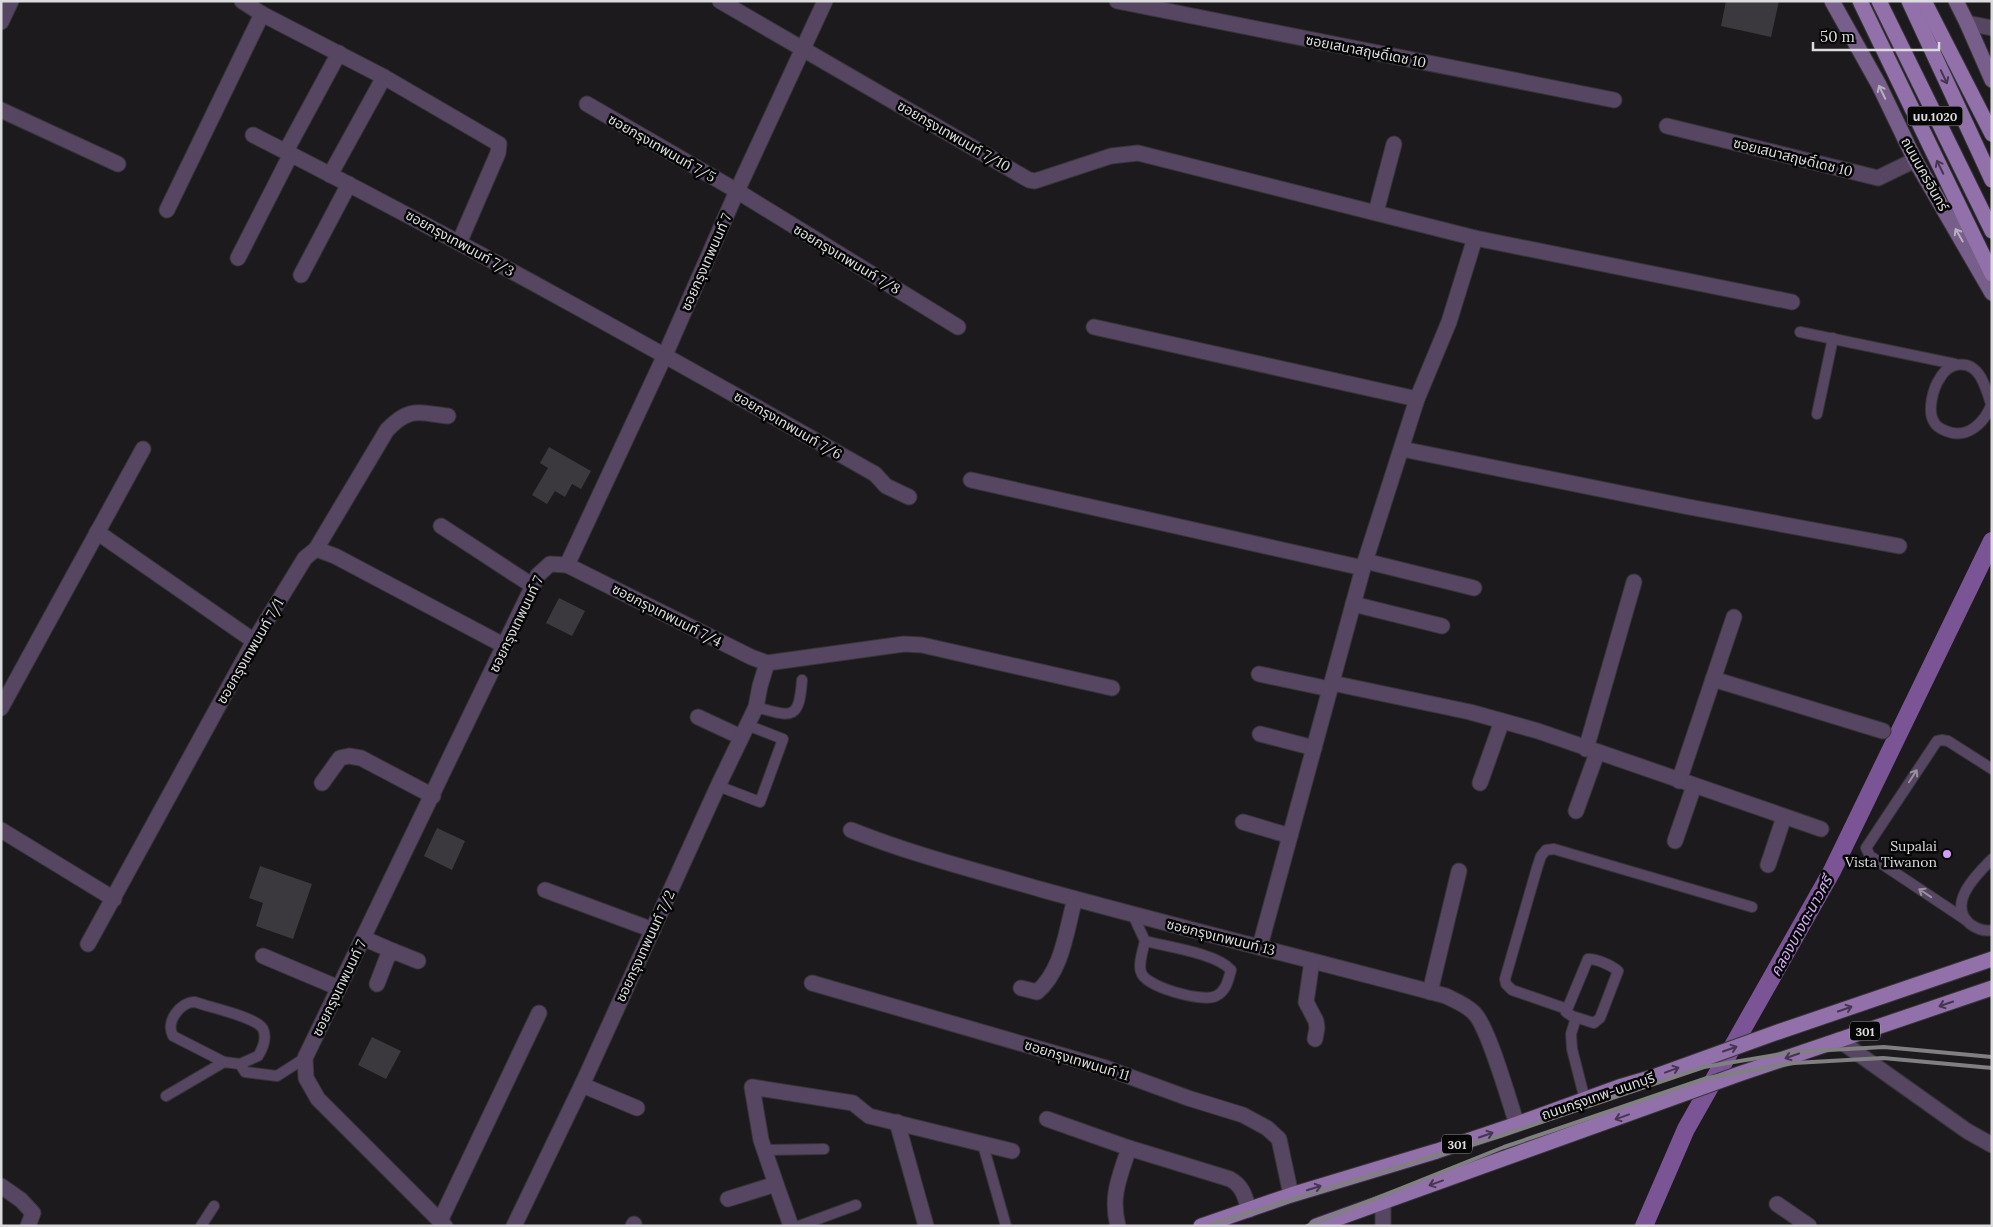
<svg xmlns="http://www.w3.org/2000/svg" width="1993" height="1227" viewBox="0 0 1993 1227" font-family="Lora,'Noto Sans Thai',serif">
<rect width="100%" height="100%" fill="#1c1a1d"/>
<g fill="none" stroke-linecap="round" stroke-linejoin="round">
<!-- canal -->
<polyline stroke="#7b5496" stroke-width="18" points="1644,1226 1686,1129 1832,871 1992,541"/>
</g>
<!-- building -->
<g fill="#3b393d">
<polygon points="1726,1 1779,1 1771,37 1721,26"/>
<polygon points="549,447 591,471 581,489 572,484 565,497 555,491 547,504 532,495 548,468 540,463"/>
<polygon points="559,598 585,611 572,636 546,623"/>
<polygon points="437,828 465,841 452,870 424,856"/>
<polygon points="260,866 312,884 293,939 256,926 263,903 249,898"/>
<polygon points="372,1037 401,1051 386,1079 358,1065"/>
</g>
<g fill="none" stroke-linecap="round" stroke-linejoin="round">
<!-- service casing -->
<g stroke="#373538" stroke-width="12">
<g id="service">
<polyline points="1800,332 1955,364"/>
<path d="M1991,404c-3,-10 -6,-20 -11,-28 -11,-17 -31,-14 -40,2 -7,10 -13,33 -6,44 2,4 7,7 12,9 22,9 39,-9 46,-28"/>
<polyline points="1817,414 1833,338"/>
<path d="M756,707c36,10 43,14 46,-27"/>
<polyline points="718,786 760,802 783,739 747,725"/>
<path d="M1992,859c-15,15 -46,45 -22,65 7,5 14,8 22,6"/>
<path d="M1133,915l12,26c22,6 71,12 86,29 -3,11 -5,21 -15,26 -13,7 -71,-9 -75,-24 -3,-8 2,-22 4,-31"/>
<polyline points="1966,920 1870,856 1866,848 1937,741 1942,740 1948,741 1992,769"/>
<path d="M1588,959c9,0 23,6 30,12l-18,47 -6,5 -22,-7 -6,-4z"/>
<polyline points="1567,1009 1512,990 1506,984 1505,979 1537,868 1541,856 1546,850 1554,849 1752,907"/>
<polyline points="1576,1018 1571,1034 1572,1049 1585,1100"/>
<path d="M224,1062l-51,-26c-8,-14 7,-34 22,-34 13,5 62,15 68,27 4,9 0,19 -5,27l-18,8"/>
<polyline points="166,1096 224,1062 240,1064 245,1072 277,1076 305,1058"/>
<polyline points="983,1145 1006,1226"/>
<polyline points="765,1150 824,1149"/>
<polyline points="201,1226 214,1206"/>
<polyline points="799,1226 856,1205"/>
</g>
</g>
<!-- minor casing -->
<g stroke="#373538" stroke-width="17">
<g id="minor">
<polyline points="242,1 262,14 384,77 499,144 498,153 459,243"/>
<polyline points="720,1 1029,180 1035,181 1111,156 1138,153 1475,238 1792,302"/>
<polyline points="1117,1 1614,100"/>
<polyline points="1,22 11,1"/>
<polyline points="1967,23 1992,28"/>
<polyline points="587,104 737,191 958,327"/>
<polyline points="1,110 118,164"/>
<polyline points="1667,126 1878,178 1915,160"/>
<path d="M253,135c211,107 417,223 622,339l11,12 23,11"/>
<polyline points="286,151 339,53"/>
<polyline points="330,175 384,77"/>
<polyline points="167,210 262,14"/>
<polyline points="1376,212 1394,144"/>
<polyline points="238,258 291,154"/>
<polyline points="301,275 349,184"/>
<polyline points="1094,327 1417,399"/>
<polyline points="1402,449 1689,507 1899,546"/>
<polyline points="971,480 1363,568"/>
<polyline points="441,526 533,586"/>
<polyline points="97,532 254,641"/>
<path d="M316,549l71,-119c23,-24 31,-17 61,-14"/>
<polyline points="1365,561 1474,588"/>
<polyline points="567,565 751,657 767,663 904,644 922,645 1112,688"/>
<polyline points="1353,604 1442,626"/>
<polyline points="1259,674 1330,689"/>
<polyline points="1713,679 1883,731"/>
<polyline points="1332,683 1470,712 1538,731 1821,829"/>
<polyline points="1,708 143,449"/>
<polyline points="698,717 741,737"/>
<polyline points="1260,734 1314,748"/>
<polyline points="1586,749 1634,582"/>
<polyline points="1679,781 1734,617"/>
<polyline points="322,783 340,758 349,756 361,758 433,796"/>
<polyline points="1480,783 1502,721"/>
<polyline points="1576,811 1597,753"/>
<polyline points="1243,822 1290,836"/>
<polyline points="1,830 114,899"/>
<path d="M851,830c62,25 127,41 192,60 134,37 269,70 403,106 10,5 20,9 27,16 15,12 36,90 44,112"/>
<polyline points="1675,841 1694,786"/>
<polyline points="1768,865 1784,817"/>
<polyline points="545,890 653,930"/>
<polyline points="363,938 393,951"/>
<polyline points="88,944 254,641 305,558 316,549 335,556 505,646"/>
<polyline points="1260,946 1363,568 1417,399 1449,322 1475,238"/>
<polyline points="263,956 339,988"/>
<polyline points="1312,961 1306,1002 1316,1021 1317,1028 1315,1039"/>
<polyline points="812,983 1106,1068 1188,1098 1243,1115 1267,1128 1279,1139 1291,1195"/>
<polyline points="377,984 387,958 393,951 418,961"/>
<path d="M1021,988l16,4c26,-22 29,-62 38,-93"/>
<polyline points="1430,992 1459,871"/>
<polyline points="1839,1040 1967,1131 1992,1145"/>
<polyline points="582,1085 637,1108"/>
<path d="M1047,1119l82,29 101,31c13,7 15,18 19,31"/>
<polyline points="897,1122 926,1226"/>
<polyline points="776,1184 761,1140 752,1087 853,1103 869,1116 1012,1151"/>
<polyline points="1,1186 21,1200 33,1213 28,1226"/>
<polyline points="728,1199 776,1184 791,1226"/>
<polyline points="1777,1204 1809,1226"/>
<polyline points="440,1221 539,1013"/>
<polyline points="445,1226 318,1099 306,1078 305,1058 538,575 550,564 567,565 665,355 737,191 825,1"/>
<polyline points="514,1226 582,1085 718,786 756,707 760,686 767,663"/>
<polyline points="633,1226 634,1224"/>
<path d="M1118,1226c-8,-30 2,-50 11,-78"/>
<polyline points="1383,1226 1383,1202"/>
</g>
</g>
<!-- secondary casing -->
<g stroke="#373538" stroke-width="17">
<g id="secondary">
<polyline points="1832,1 1879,85 1915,160 1992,293"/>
<polyline points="1956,1 1967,23 1992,80"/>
</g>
</g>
<!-- primary casing -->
<g stroke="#373538" stroke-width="17">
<g id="primary">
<polyline points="1860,1 1992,274"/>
<polyline points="1879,1 1992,231"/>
<polyline points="1909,1 1992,180"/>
<polyline points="1924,1 1992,134"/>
<polyline points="1201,1226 1291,1195 1437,1151 1517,1124 1619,1087 1653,1077 1775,1033 1992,959"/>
<polyline points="1316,1226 1739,1074 1992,988"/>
</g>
</g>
<!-- service -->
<use href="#service" stroke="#564662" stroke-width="10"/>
<!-- minor -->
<use href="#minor" stroke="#564662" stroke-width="15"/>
<!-- secondary -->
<use href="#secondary" stroke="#785e8b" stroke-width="15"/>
<!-- primary -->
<use href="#primary" stroke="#9270aa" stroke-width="15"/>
<!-- rail -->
<g stroke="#807f81" stroke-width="4">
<polyline points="1206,1226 1500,1136 1704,1067 1793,1052 1884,1047 1992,1057"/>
<polyline points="1307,1226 1504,1147 1707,1078 1794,1063 1883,1058 1992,1068"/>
</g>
</g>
<!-- one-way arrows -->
<defs><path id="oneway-shaft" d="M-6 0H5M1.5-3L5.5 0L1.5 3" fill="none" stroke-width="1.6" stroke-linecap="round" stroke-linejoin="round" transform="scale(1.25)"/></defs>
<g stroke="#453650">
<use href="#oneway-shaft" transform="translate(1944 77) rotate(65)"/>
<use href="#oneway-shaft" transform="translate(1940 167) rotate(-116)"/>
<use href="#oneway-shaft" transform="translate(1946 1004) rotate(161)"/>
<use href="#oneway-shaft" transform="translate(1845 1009) rotate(-19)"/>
<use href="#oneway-shaft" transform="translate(1730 1049) rotate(-19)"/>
<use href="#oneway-shaft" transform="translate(1792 1056) rotate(161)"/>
<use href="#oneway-shaft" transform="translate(1672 1070) rotate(-20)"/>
<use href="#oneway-shaft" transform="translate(1622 1117) rotate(160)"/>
<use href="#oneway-shaft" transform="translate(1486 1135) rotate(-19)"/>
<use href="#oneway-shaft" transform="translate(1436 1183) rotate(160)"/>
<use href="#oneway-shaft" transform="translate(1314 1188) rotate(-17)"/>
</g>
<g stroke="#b9afc0">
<use href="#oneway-shaft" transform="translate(1882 92) rotate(-116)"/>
<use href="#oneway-shaft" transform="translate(1959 235) rotate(-120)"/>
</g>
<g stroke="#9990a0">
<use href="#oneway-shaft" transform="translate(1913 776) rotate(-57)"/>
<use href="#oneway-shaft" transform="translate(1925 893) rotate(-146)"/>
</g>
<!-- markers -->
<circle fill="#d49cfc" stroke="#060607" stroke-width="2" cx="1947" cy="854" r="5"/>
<g text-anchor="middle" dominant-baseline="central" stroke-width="5" stroke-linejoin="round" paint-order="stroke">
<!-- shield labels -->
<g fill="#060607" stroke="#9c9b9d" stroke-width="1">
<rect x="1907.5" y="106.5" width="55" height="19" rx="4"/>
<rect x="1850" y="1021.5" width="30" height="19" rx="4"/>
<rect x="1442" y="1134.5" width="30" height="19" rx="4"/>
</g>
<g font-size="12" font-weight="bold" fill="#dcdbdd">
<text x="1935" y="116">นบ.1020</text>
<text x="1865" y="1031">301</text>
<text x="1457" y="1144">301</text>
</g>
<!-- street labels -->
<g font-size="14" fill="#dcdbdd" stroke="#060607">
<text transform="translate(1366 51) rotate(11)">ซอยเสนาสฤษดิ์เดช 10</text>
<text transform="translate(954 136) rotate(30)">ซอยกรุงเทพนนท์ 7/10</text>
<text transform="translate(662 148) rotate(30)">ซอยกรุงเทพนนท์ 7/5</text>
<text transform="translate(1793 157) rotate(14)">ซอยเสนาสฤษดิ์เดช 10</text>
<text transform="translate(1925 174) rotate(61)">ถนนนครอินทร์</text>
<text transform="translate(460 243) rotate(29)">ซอยกรุงเทพนนท์ 7/3</text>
<text transform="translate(847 259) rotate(31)">ซอยกรุงเทพนนท์ 7/8</text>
<text transform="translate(706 262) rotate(-66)">ซอยกรุงเทพนนท์ 7</text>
<text transform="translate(788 425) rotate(30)">ซอยกรุงเทพนนท์ 7/6</text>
<text transform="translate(667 615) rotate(27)">ซอยกรุงเทพนนท์ 7/4</text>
<text transform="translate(516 624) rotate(-64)">ซอยกรุงเทพนนท์ 7</text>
<text transform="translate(250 651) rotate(-60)">ซอยกรุงเทพนนท์ 7/1</text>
<text transform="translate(1221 937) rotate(14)">ซอยกรุงเทพนนท์ 13</text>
<text transform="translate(645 946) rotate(-65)">ซอยกรุงเทพนนท์ 7/2</text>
<text transform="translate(339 988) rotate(-64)">ซอยกรุงเทพนนท์ 7</text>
<text transform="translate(1077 1060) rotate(17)">ซอยกรุงเทพนนท์ 11</text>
<text transform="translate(1598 1096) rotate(-19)">ถนนกรุงเทพ-นนทบุรี</text>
</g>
<!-- poi labels -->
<g font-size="14" fill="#dcdbdd" stroke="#060607" text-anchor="end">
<text x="1937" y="846">Supalai<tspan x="1937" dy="16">Vista Tiwanon</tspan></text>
</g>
<!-- water labels -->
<g font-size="15" font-style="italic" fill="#d5aaf5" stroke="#060607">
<text transform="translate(1801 926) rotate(-61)">คลองบางตะนาวศรี</text>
</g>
</g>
<!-- border -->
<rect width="1993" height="1227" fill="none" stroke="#dcdbdd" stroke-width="5"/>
<!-- scale -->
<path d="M1813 42v8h126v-8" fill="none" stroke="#dcdbdd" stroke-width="2.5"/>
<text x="1820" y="42" font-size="15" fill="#dcdbdd" stroke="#060607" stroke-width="4" paint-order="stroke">50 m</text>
</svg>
